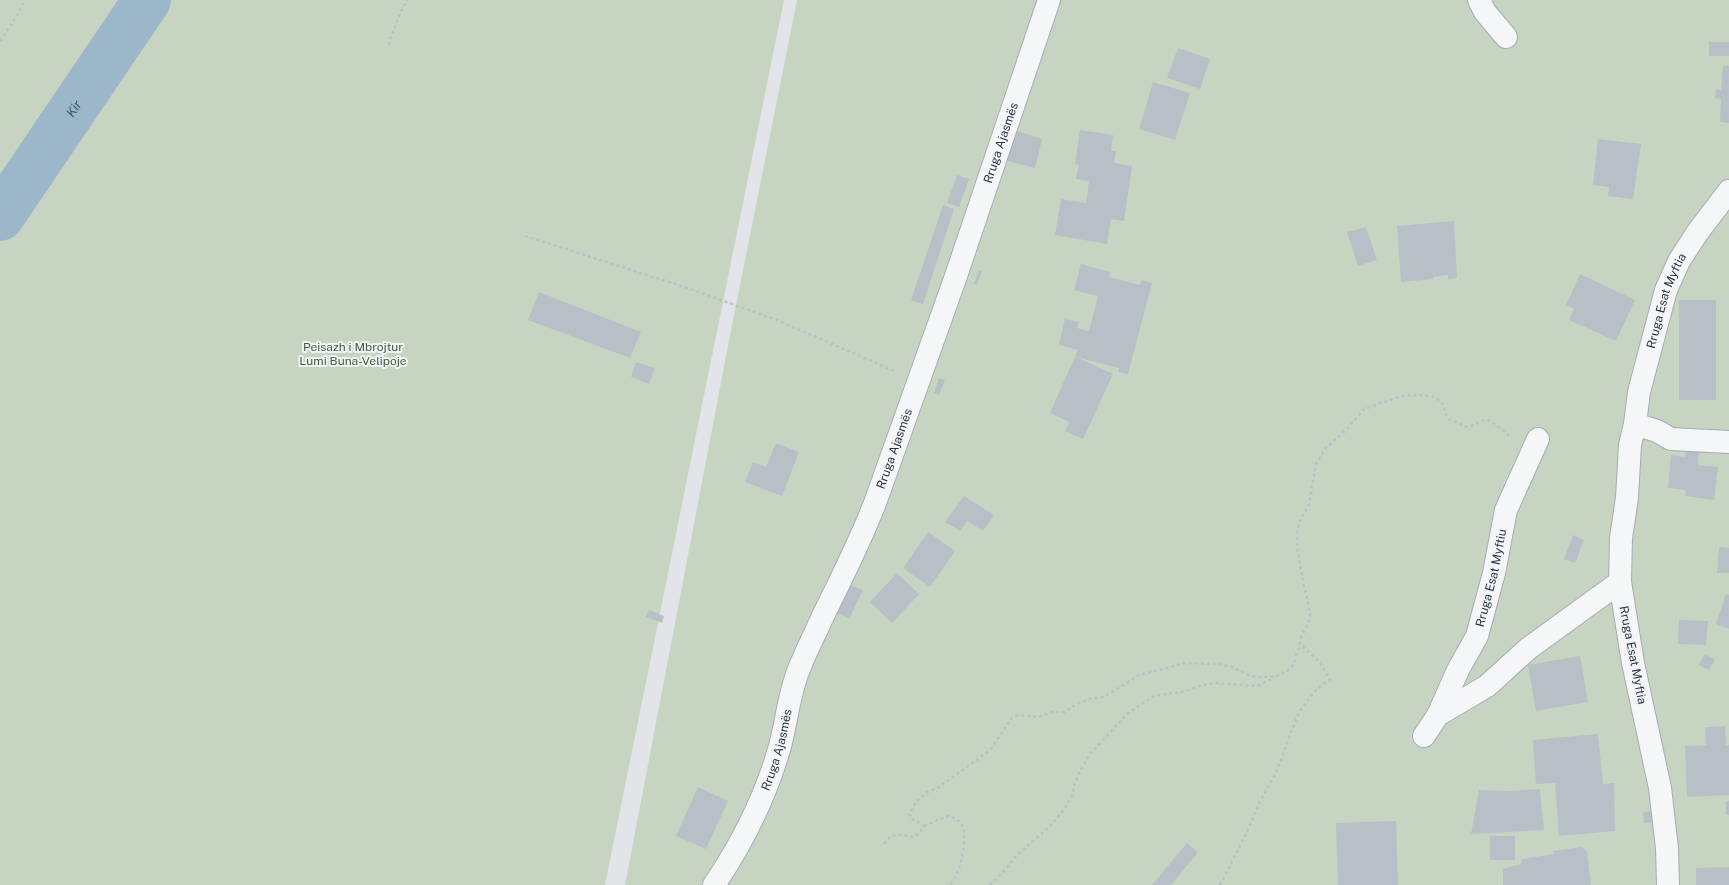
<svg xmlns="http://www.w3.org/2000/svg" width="1729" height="885" viewBox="0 0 1729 885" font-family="'Public Sans',sans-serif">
<rect width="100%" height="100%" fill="#e1e5ea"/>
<!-- green -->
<g fill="#c8d4c2">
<polygon points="0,0 784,0 605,885 0,885"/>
<polygon points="797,0 1729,0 1729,885 625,885 731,330"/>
</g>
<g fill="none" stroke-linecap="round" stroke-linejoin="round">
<!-- river -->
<path stroke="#9cb7ca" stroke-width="48" id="s1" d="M0,217l147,-217"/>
</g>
<!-- building -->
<g fill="#b8bfc7">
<rect x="1709" y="42" width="20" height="14"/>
<polygon points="1178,48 1210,59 1200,89 1167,78"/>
<polygon points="1723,66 1729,66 1729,123 1720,122 1721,99 1715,98 1716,89 1721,90"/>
<polygon points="1153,82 1190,93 1175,140 1139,129"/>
<polygon points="1011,129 1042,139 1035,168 1003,160"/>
<polygon points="1080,130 1113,135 1111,151 1116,151 1114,163 1132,166 1124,221 1111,219 1107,244 1055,235 1061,199 1086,203 1089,181 1076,179 1079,165 1075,164"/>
<polygon points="1598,139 1641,144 1633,199 1608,196 1609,187 1593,185"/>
<polygon points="957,175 969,179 959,207 947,203"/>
<polygon points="943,205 954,209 923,304 911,300"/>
<polygon points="1454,221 1457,278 1448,279 1448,275 1433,277 1433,279 1401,282 1397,226"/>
<polygon points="1366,227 1377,260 1358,266 1347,232"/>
<polygon points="1081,264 1110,272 1109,277 1140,285 1142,280 1152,283 1128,374 1118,372 1119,368 1076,357 1113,374 1083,439 1065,431 1069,422 1050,413 1078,350 1059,345 1065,319 1079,322 1077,328 1089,331 1098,296 1074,290"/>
<polygon points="979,270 982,271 977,285 974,284"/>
<polygon points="1580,274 1635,300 1616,341 1569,320 1574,309 1566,305"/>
<polygon points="539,292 641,332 630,358 528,320"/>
<rect x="1679" y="300" width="37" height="100"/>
<polygon points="636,362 655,368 649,384 631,377"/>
<polygon points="939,378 945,380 939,395 934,393"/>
<polygon points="776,443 799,452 782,496 745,482 753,462 766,467"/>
<polygon points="1686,448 1699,450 1698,465 1718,467 1714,500 1685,496 1686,490 1668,488 1671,455 1685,457"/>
<polygon points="964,496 994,515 983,531 967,521 960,531 945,522"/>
<polygon points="928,532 955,551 930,587 903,568"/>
<polygon points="1573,535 1584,540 1575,563 1564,559"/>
<polygon points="1719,547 1729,548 1729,573 1717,573"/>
<polygon points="897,573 919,594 892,623 870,602"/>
<polygon points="844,583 863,590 849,619 831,610"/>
<polygon points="1726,594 1729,595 1729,629 1716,624"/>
<polygon points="649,610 664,616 662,623 646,617"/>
<polygon points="1679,620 1708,621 1706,645 1678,644"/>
<polygon points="1705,654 1715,659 1709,670 1699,665"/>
<polygon points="1580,656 1588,702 1536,711 1528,665"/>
<polygon points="1725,726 1726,745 1729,745 1729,795 1687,797 1685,746 1706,745 1705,727"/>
<polygon points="1598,734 1603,784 1614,783 1615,831 1559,836 1555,783 1536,784 1533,740"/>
<polygon points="698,787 728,801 706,849 676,836"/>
<polygon points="1540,789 1544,830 1471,834 1479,790 1510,791"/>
<rect x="1726" y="801" width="3" height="14"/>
<polygon points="1656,811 1657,822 1644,823 1643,812"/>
<polygon points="1396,821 1398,885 1338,885 1336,823"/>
<rect x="1490" y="836" width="25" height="24"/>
<polygon points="1187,843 1198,852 1171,885 1152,885"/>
<polygon points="1581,847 1587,851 1591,885 1503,885 1503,869 1521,864 1522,859 1554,854 1554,851"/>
<polygon points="1729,867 1729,885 1696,885 1696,868"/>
</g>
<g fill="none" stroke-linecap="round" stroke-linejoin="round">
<!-- minor casing -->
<g stroke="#a6acb4" stroke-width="24">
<g id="minor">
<polyline points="1479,0 1485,12 1506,37"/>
<polyline points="1635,424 1657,431 1671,439 1729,442"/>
<path id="s2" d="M1438,715l20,-45 19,-34 17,-63 12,-63 32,-71"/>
<polyline points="1424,736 1438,715 1487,686 1529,648 1620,582"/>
<path id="s3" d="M714,885c29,-43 52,-89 66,-139 7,-26 9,-53 19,-77 7,-18 16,-35 24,-53 18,-37 37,-74 52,-113l81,-227 93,-276"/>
<path id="s4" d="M1668,885l-1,-37 -7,-60 -27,-125 -13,-81 1,-44 6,-40 3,-53 5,-21 4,-32 27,-102 13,-29 18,-28 32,-42"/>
</g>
</g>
<!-- path -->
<g stroke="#bbc0c5" stroke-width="2.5" stroke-dasharray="3 3" stroke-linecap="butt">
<polyline points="0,41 12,24 25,0"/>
<polyline points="388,45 401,11 407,0"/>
<polyline points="525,236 685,287 779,321 897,372"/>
<path d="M924,826l24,-10c4,1 9,3 12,6 9,9 1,41 -3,52 -2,4 -5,8 -7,11"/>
<path d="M884,844c9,-14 17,-8 31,-7l5,-5 4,-6 -12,-7 -3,-5 7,-12 10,-9 13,-6 51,-37 22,-32 6,-3 20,2 13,-5h14l11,-8 13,-5 14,-2 6,-3 30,-19 47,-12 33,1 13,3 18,9 13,1 14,-1 12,-6 4,-5 7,-21"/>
<polyline points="990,885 1004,871 1018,854 1046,830 1064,810 1073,793 1074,786 1079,773 1090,754 1128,713 1152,697 1159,695 1182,692 1202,685 1216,683 1257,686 1274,678"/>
<path d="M1220,885l27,-53 12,-29 16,-28 24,-63 16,-21 15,-12 -11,-17 -19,-18c1,-12 10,-19 10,-31l-7,-32 -6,-34v-11l2,-13 10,-18 1,-6 6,-35 10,-16 21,-19 17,-20 38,-13 20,-1 13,2 5,4 4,6 1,6 4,6 18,8c7,-1 12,-6 19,-7 6,-1 19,14 26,17"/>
</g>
<!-- minor -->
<use href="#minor" stroke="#f4f6f8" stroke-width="22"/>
</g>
<g text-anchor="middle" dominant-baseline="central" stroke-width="4" stroke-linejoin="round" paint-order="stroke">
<!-- street labels -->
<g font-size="12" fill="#293442" stroke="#f1f4f7">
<text stroke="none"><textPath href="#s3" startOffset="798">Rruga Ajasmës</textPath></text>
<text stroke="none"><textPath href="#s4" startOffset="594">Rruga Esat Myftia</textPath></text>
<text stroke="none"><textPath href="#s3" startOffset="474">Rruga Ajasmës</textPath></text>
<text stroke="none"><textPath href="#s2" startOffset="148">Rruga Esat Myftiu</textPath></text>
<text transform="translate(1633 655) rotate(79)">Rruga Esat Myftia</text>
<text stroke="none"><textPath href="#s3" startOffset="150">Rruga Ajasmës</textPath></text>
</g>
<!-- park labels -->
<g font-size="12" fill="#425e36" stroke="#f1f4f7">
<text x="353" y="347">Peisazh i Mbrojtur<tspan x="353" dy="14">Lumi Buna-Velipoje</tspan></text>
</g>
<!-- water labels -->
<g font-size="13" font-style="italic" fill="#335876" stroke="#f1f4f7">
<text stroke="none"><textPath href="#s1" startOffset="131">Kir</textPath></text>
</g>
</g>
</svg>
